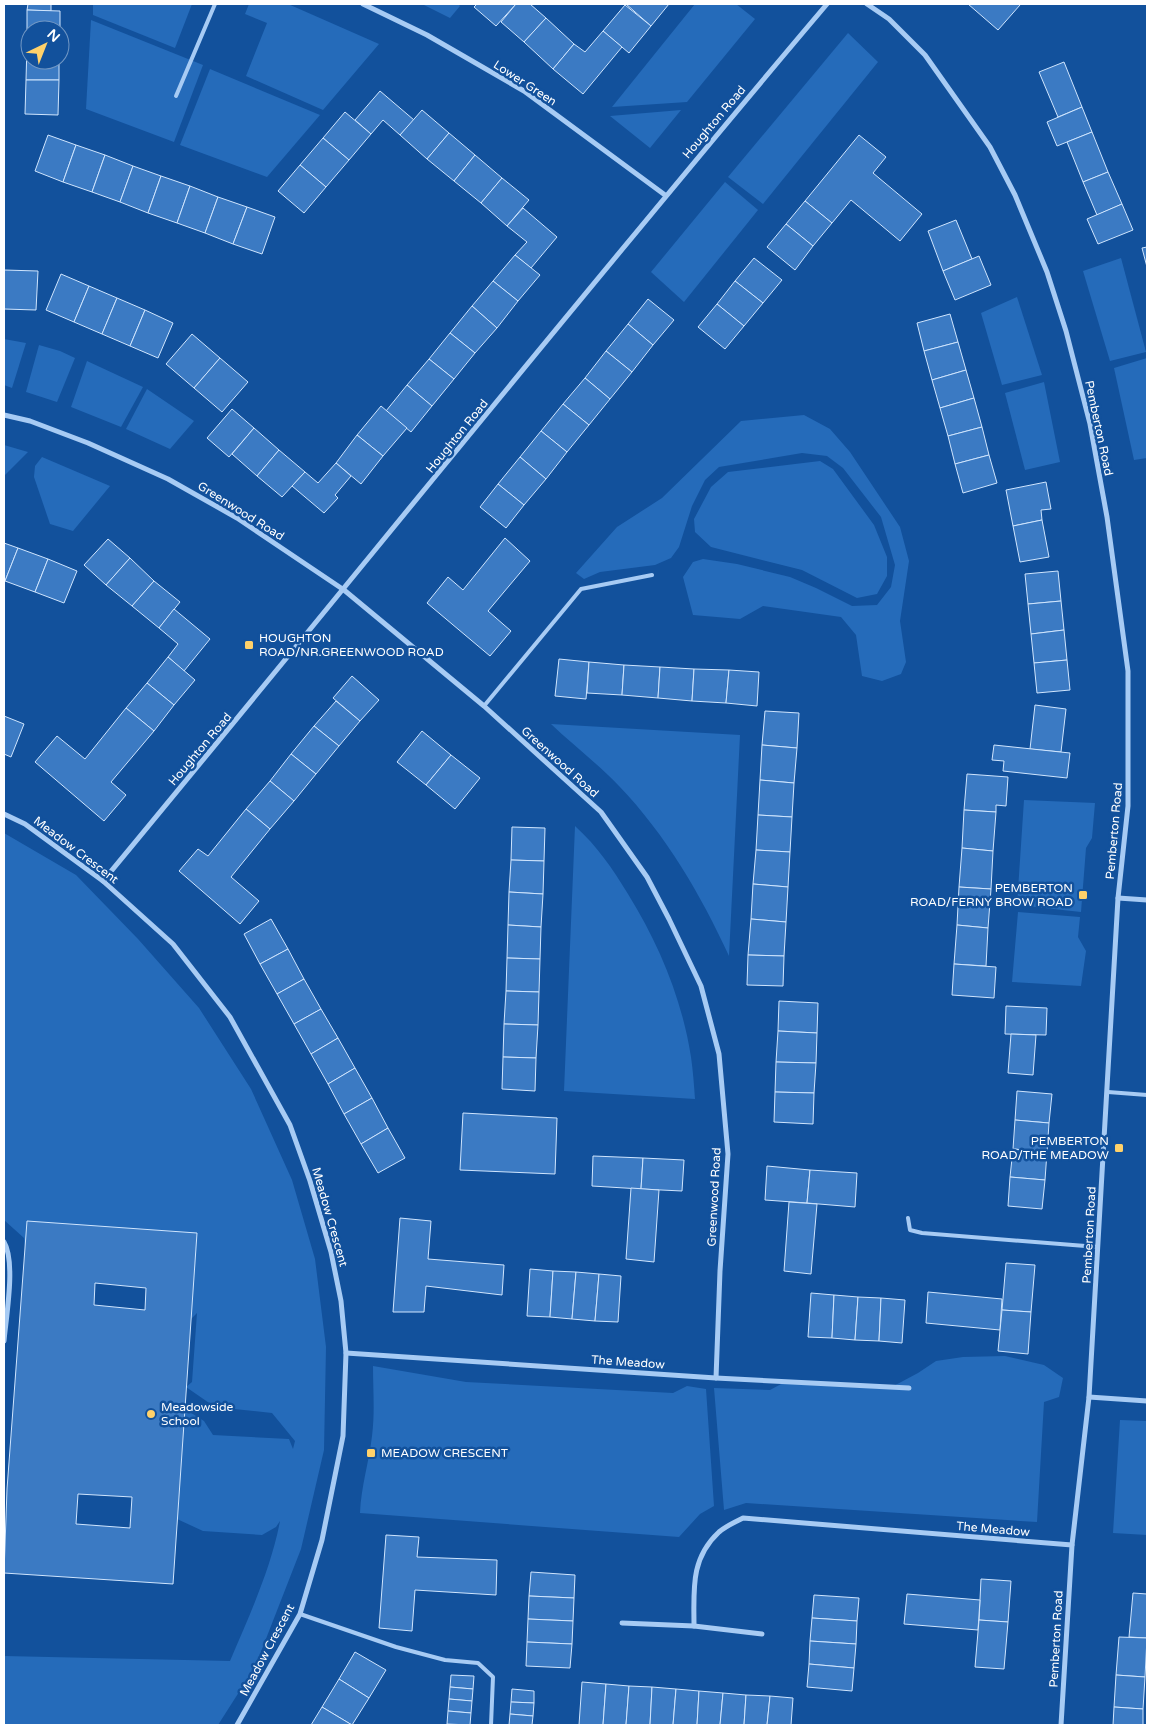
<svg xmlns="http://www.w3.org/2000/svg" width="1151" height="1729" viewBox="0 0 1151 1729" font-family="'Varela Round',sans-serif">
<rect width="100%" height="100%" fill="#12519c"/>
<!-- green -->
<g fill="#256bba">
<polygon points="93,4 192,4 175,48 93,15"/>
<polygon points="249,4 288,4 379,44 323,110 246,76 267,23 245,14"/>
<polygon points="422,4 458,4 460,6 450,18"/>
<polygon points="695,4 736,4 755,19 687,102 612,107"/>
<polygon points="91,20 203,65 174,142 86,109"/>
<polygon points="848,33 878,62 763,204 728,177"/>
<polygon points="210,69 320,115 267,177 180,145"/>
<polygon points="681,110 650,148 610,116"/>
<polygon points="725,182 758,210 684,302 651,272"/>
<polygon points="1121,258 1146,352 1110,361 1083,271"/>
<polygon points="1017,297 1042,375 1002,385 981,313"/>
<polygon points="4,339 26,343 12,388 4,385"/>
<polygon points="39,345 60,351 75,358 57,402 26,392"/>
<polygon points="1147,358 1147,458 1134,460 1114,368"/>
<polygon points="87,361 143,387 121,427 71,407"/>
<polygon points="1044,382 1060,462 1025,470 1005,393"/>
<polygon points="147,389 194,421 170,449 126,429"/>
<polygon points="804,415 830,429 850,452 900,527 909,561 900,621 906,662 901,674 882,681 862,676 856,635 841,617 763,606 740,619 693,615 683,577 693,562 703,559 737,564 790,577 816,588 852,606 877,605 891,587 895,565 881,517 843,468 827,456 802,453 719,467 705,480 692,506 679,547 671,558 655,565 600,572 584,579 576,573 617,527 662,498 741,421"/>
<polygon points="4,445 28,452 4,476"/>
<polygon points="42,457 110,486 73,531 50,524 34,477 35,466"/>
<polygon points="820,461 833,469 874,525 887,557 887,576 877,594 857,598 802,570 711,547 695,532 694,519 711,487 728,472"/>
<path d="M551,724l189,11 -11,221c-28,-61 -63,-121 -110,-170 -21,-22 -46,-41 -68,-62z"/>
<polygon points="1024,800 1095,803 1092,838 1086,848 1081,912 1017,905"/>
<path d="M575,826c23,21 37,42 53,68 31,50 54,105 63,163 2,14 3,28 4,42l-131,-8z"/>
<path d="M4,833l72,42 62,64 61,69 52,81 41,91 23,79 11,88 -2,103 -23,99 -46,118 -37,58h-214v-69l226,5c19,-45 41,-92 50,-140l-4,6 -14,8 -59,-4 -26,-12 8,-110 19,12 9,14 76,4 4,10 2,-8 -23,-28 -57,-6 -29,-20 6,-5 5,-69 -6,6 6,-86 -172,18 -1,-13 -20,-18z"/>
<polygon points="1018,912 1080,917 1078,937 1086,951 1081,986 1012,982"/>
<polygon points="1005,1356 1044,1365 1063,1378 1059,1397 1044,1402 1037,1522 746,1503 724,1510 714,1388 770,1390 783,1383 888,1389 918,1373 936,1361 963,1357"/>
<path d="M373,1366l93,16 207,11 14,-7 19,3 8,117 -14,8 -21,23 -319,-24c1,-26 9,-51 12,-77 3,-23 1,-47 1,-70z"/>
<polygon points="1120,1420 1147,1421 1147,1535 1113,1533"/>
</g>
<!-- building -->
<g fill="#3b7ac3" stroke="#cfe5fe" fill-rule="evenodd">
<polygon points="28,4 51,4 51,11 27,10"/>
<polygon points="477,4 516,4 496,26 474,7"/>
<polygon points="516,4 530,4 546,18 524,42 501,22"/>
<polygon points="626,4 669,4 651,26"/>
<polygon points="968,4 1019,4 1020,5 998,30"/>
<polygon points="625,5 651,26 629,53 603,31"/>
<polygon points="27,10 60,11 60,30 30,30 30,45 27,45"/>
<polygon points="546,18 574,44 553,69 524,42"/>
<polygon points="603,31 622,47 583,94 553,69 574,44 585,52"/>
<polygon points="27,45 30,45 30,60 59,60 59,80 26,80"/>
<polygon points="1064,62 1082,107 1058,117 1039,72"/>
<polygon points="26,80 59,80 58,115 25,114"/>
<polygon points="380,91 414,120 400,135 383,120 371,134 355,120"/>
<polygon points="1082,107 1092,132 1057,146 1047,122"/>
<polygon points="422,110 449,133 427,159 400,135"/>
<polygon points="345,112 371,134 349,160 323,138"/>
<polygon points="1092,132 1108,172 1083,182 1067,142"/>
<polygon points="449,133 475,155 454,181 427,159"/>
<polygon points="48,135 76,145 63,182 35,171"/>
<polygon points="859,135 886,157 873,173 922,214 900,241 851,200 832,223 805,201"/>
<polygon points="323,138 349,160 326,187 300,165"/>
<polygon points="76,145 105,155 92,192 63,182"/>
<polygon points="105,155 133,166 120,202 92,192"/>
<polygon points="475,155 502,178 481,203 454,181"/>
<polygon points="300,165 326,187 304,213 278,191"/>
<polygon points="133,166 161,176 148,213 120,202"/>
<polygon points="1108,172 1122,204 1097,215 1083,182"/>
<polygon points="161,176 190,186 177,223 148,213"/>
<polygon points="502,178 529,200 507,226 481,203"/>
<polygon points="190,186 218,197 205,233 177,223"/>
<polygon points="218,197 247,207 233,244 205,233"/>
<polygon points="805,201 832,223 813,246 786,224"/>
<polygon points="1122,204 1133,230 1098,244 1087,219"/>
<polygon points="247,207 275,217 262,254 233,244"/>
<polygon points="523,208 557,237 531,268 515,255 527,242 507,226"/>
<polygon points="956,220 972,259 943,271 928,231"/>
<polygon points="786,224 813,246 795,270 767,247"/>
<polygon points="1147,247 1147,267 1142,248"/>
<polygon points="515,255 540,275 518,301 493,281"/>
<polygon points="979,256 991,285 955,300 943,271"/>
<polygon points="754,258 782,280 763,303 735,281"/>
<polygon points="4,270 38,271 36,310 4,309"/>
<polygon points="61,274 89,286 74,322 46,310"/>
<polygon points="493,281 518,301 497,328 472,306"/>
<polygon points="735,281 763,303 744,326 717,304"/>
<polygon points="89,286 117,298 102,334 74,322"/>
<polygon points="117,298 145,310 130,346 102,334"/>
<polygon points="648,299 674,320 653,345 628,324"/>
<polygon points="717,304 744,326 725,349 698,327"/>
<polygon points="472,306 497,328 475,353 450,333"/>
<polygon points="145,310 173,323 158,358 130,346"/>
<polygon points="950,314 958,342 924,351 917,323"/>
<polygon points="628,324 653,345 632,372 606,351"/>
<polygon points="450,333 475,353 454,379 429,359"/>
<polygon points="192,334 220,358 194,388 166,364"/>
<polygon points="958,342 966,370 932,380 924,351"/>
<polygon points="606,351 632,372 610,399 585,378"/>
<polygon points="220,358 248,382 222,412 194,388"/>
<polygon points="429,359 454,379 432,406 407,385"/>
<polygon points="966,370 974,398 940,408 932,380"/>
<polygon points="585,378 610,399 589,425 563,404"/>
<polygon points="407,385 432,406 411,432 386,411"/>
<polygon points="974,398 982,427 948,436 940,408"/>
<polygon points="563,404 589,425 567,452 541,431"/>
<polygon points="381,406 407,428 383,456 357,435"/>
<polygon points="232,409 254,428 229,457 207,438"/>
<polygon points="982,427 989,455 955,464 948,436"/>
<polygon points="254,428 279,450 257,476 232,454"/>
<polygon points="541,431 567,452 546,479 520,457"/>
<polygon points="357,435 383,456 361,484 336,463"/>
<polygon points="279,450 305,472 282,497 257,476"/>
<polygon points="989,455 997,483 963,493 955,464"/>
<polygon points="520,457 546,479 524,505 498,484"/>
<polygon points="336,463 351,476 335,495 338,498 324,513 292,486 305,472 318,483"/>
<polygon points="1046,482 1051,509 1041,510 1042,520 1013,526 1006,490"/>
<polygon points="498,484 524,505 506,528 480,507"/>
<polygon points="1042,520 1049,557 1020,562 1013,526"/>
<polygon points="505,538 530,561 488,611 511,631 490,656 427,603 448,577 463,590"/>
<polygon points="108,539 130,558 106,585 84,565"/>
<polygon points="4,543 18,548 5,581 4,580"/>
<polygon points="18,548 48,559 35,592 5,581"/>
<polygon points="130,558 154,581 132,606 106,585"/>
<polygon points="48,559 77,571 64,603 35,592"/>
<polygon points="1058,571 1061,601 1028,604 1025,574"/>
<polygon points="154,581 180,602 159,628 132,606"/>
<polygon points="1061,601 1064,630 1031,634 1028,604"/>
<polygon points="174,609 210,639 184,671 168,657 178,644 159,628"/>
<polygon points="1064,630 1067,660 1034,663 1031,634"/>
<polygon points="168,657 195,680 174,705 147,683"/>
<polygon points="559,659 589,662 586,699 555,696"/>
<polygon points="1067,660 1070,690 1037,693 1034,663"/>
<polygon points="589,662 624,665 622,695 587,693"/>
<polygon points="624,665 660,667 658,698 622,695"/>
<polygon points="660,667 694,669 692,701 658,698"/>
<polygon points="694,669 729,670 726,703 692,701"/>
<polygon points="729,670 759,672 757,706 726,703"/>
<polygon points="352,676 379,700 360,721 333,698"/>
<polygon points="147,683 174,705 154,731 126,708"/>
<polygon points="336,701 360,721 339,746 314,726"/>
<polygon points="1035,705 1066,709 1061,752 1030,749"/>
<polygon points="126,708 154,731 111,782 126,795 104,821 35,762 57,736 85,759"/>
<polygon points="765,711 799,713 797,748 762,745"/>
<polygon points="4,716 24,724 11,757 4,754"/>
<polygon points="314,726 339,746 316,774 291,754"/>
<polygon points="422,731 451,755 426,785 397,762"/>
<polygon points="762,745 797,748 794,783 760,780"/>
<polygon points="994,745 1070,753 1067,778 1003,771 1004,761 992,760"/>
<polygon points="291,754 316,774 294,801 270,781"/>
<polygon points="451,755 480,778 455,809 426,785"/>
<polygon points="967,774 1008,777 1006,806 996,805 996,812 964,810"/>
<polygon points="760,780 794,783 792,817 758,815"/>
<polygon points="270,781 294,801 270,829 246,809"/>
<polygon points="246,809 270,829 231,877 259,901 240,924 179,871 198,849 208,856"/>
<polygon points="964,810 996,812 993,851 962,848"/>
<polygon points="758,815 792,817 790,852 756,850"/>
<polygon points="512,827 545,828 544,861 511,860"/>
<polygon points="962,848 993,851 991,889 959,887"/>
<polygon points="756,850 790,852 788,887 753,884"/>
<polygon points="511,860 544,861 543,894 509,892"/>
<polygon points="753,884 788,887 786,922 751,919"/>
<polygon points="959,887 991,889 988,928 957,925"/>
<polygon points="509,892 543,894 541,927 508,925"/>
<polygon points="271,919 288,949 260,964 244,934"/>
<polygon points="751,919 786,922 784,956 748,955"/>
<polygon points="508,925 541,927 540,959 507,958"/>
<polygon points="957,925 988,928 986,966 954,964"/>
<polygon points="288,949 304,979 277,994 260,964"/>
<polygon points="748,955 784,956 783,986 747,985"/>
<polygon points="507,958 540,959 539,992 506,991"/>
<polygon points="954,964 996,967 994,998 952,995"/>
<polygon points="304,979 321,1009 294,1024 277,994"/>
<polygon points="506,991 539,992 538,1025 504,1024"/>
<polygon points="779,1001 818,1003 817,1033 778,1031"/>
<polygon points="1006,1006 1047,1008 1046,1035 1005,1034"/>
<polygon points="321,1009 338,1038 311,1054 294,1024"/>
<polygon points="504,1024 538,1025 536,1058 503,1057"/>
<polygon points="778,1031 817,1033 816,1063 776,1062"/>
<polygon points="1011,1034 1036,1035 1033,1075 1008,1073"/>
<polygon points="338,1038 355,1068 328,1084 311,1054"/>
<polygon points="503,1057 536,1058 535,1091 502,1089"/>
<polygon points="776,1062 816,1063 814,1093 775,1092"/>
<polygon points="355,1068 372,1098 344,1114 328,1084"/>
<polygon points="1017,1091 1052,1094 1049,1123 1015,1120"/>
<polygon points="775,1092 814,1093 813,1124 774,1122"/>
<polygon points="372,1098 388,1128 361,1144 344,1114"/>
<polygon points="463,1113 557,1118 555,1174 460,1170"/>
<polygon points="1015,1120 1049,1123 1047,1152 1013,1149"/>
<polygon points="388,1128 405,1158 378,1173 361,1144"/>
<polygon points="1013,1149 1047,1152 1045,1180 1010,1177"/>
<polygon points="593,1156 643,1158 641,1189 592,1186"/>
<polygon points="643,1158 684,1160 682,1191 641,1189"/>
<polygon points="767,1166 810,1170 807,1203 765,1200"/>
<polygon points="810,1170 857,1173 855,1207 807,1203"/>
<polygon points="1010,1177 1045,1180 1042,1209 1008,1206"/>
<polygon points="631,1188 659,1190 654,1262 626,1259"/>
<polygon points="789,1202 817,1204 811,1274 784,1271"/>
<polygon points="400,1218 431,1221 428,1259 504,1265 502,1295 426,1286 424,1312 393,1312"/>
<path d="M27,1221l170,12 -24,351 -169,-11 3,-84zM95,1283l51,5 -1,22 -51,-5zM78,1494l54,3 -2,31 -54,-4z"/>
<polygon points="1006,1263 1035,1265 1031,1312 1002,1310"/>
<polygon points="530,1269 553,1271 550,1317 527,1316"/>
<polygon points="553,1271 576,1272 572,1319 550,1317"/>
<polygon points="576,1272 599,1274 595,1321 572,1319"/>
<polygon points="599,1274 621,1276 618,1322 595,1321"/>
<polygon points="928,1292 1002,1299 1000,1330 926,1323"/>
<polygon points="811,1293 834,1295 832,1338 808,1337"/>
<polygon points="834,1295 858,1297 855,1340 832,1338"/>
<polygon points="858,1297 881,1298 879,1341 855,1340"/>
<polygon points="881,1298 905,1300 902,1343 879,1341"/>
<polygon points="1002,1310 1031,1312 1028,1354 998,1351"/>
<polygon points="386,1535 419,1537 417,1557 497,1560 496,1595 415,1590 412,1631 379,1628"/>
<polygon points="531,1572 575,1575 574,1598 529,1596"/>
<polygon points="981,1579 1011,1581 1008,1622 979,1620"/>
<polygon points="1133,1593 1147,1594 1147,1638 1129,1637"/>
<polygon points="907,1594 980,1600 978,1630 904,1624"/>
<polygon points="814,1595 859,1598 857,1621 812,1618"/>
<polygon points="529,1596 574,1598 573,1621 528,1619"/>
<polygon points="812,1618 857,1621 856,1644 810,1641"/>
<polygon points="528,1619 573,1621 572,1644 527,1642"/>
<polygon points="979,1620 1008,1622 1004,1669 975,1667"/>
<polygon points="1119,1637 1147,1638 1145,1677 1116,1675"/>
<polygon points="810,1641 856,1644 854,1668 809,1664"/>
<polygon points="527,1642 572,1644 570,1668 526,1666"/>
<polygon points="355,1652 386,1670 369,1698 339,1679"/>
<polygon points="809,1664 854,1668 852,1691 807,1687"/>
<polygon points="451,1675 474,1676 473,1689 450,1687"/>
<polygon points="1116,1675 1145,1677 1143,1709 1114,1707"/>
<polygon points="339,1679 369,1698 352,1725 322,1707"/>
<polygon points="582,1682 606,1684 603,1725 579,1725"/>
<polygon points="606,1684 629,1686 626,1725 603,1725"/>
<polygon points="629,1686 652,1687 650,1725 626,1725"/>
<polygon points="450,1687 473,1689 472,1701 449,1699"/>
<polygon points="652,1687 676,1689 673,1725 650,1725"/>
<polygon points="512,1689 534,1691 534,1703 511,1702"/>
<polygon points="676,1689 699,1691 697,1725 673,1725"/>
<polygon points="699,1691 723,1693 720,1725 697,1725"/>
<polygon points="723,1693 746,1695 744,1725 720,1725"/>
<polygon points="746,1695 770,1696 767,1725 744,1725"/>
<polygon points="770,1696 793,1698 791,1725 767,1725"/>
<polygon points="449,1699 472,1701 471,1713 448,1711"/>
<polygon points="511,1702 534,1703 533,1716 510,1714"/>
<polygon points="322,1707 352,1725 311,1725"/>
<polygon points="1114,1707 1143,1709 1143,1725 1113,1725"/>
<polygon points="448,1711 471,1713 470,1725 447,1724"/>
<polygon points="510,1714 533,1716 532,1725 509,1725"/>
</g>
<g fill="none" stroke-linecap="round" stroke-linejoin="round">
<!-- service -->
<g stroke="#a7cbf4" stroke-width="4">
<polyline points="176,96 215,4"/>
<polyline points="484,706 581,589 652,575"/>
<polyline points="1108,1092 1147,1095"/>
<polyline points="908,1218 910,1230 922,1233 1098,1247"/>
<polyline points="300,1614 396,1647 445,1660 478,1663 493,1677 491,1725"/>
</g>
<!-- minor -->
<g stroke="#a7cbf4" stroke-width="5">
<polyline points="363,4 427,35 524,91 665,195"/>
<polyline points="867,4 889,19 925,55 990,147 1015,195 1047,272 1066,331 1090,424 1107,517 1128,671 1128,806 1118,898 1089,1397 1072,1545 1061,1725"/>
<polyline points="4,415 30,421 88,443 168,479 237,518 344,590 484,706 601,812 647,877 669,919 701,986 719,1054 728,1154 720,1271 716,1378"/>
<polyline points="4,814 25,824 103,881 173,944 230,1017 290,1125 310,1181 331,1252 341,1301 346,1353 343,1436 322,1540 300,1614 237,1725"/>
<path d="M103,881c242,-292 479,-588 724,-877"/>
<polyline points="1118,898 1147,900"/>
<path d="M4,1242c12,20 2,75 0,99"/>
<polyline points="346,1353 716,1378 909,1388"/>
<polyline points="1089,1397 1147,1401"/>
<polyline points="622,1623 694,1626 762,1634"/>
<path d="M694,1626c0,-36 -4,-67 25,-94 7,-6 16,-10 24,-14l329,27"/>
</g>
</g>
<!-- markers -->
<g fill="#ffd16a" stroke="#12519c" stroke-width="2">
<rect x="244" y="640" width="10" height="10" rx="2.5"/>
<rect x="1078" y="890" width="10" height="10" rx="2.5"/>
<rect x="1114" y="1143" width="10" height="10" rx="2.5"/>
<circle cx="151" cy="1414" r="5"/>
<rect x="366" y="1448" width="10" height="10" rx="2.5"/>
</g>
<g text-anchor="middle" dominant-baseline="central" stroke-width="5" stroke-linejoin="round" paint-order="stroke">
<!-- street labels -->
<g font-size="12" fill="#fff" stroke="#12519c">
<text transform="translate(525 83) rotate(33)">Lower Green</text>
<text transform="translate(714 122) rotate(-50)">Houghton Road</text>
<text transform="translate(1099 428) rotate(78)">Pemberton Road</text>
<text transform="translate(457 436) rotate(-51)">Houghton Road</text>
<text transform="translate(241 511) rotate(32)">Greenwood Road</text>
<text transform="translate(200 749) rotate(-50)">Houghton Road</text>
<text transform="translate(560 762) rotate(42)">Greenwood Road</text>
<text transform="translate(1114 831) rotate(-85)">Pemberton Road</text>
<text transform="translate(76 850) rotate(37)">Meadow Crescent</text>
<text transform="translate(714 1197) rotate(-87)">Greenwood Road</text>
<text transform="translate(330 1217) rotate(74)">Meadow Crescent</text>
<text transform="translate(1089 1235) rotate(-87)">Pemberton Road</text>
<text transform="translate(628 1362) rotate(4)">The Meadow</text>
<text transform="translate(993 1529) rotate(5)">The Meadow</text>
<text transform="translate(1056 1639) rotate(-87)">Pemberton Road</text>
<text transform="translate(267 1650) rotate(-62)">Meadow Crescent</text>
</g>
<!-- poi labels -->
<g font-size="12" fill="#fff" stroke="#12519c" text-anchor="start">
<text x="259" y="638">HOUGHTON<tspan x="259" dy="14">ROAD/NR.GREENWOOD ROAD</tspan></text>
<text x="1073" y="888" text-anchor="end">PEMBERTON<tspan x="1073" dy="14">ROAD/FERNY BROW ROAD</tspan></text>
<text x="1109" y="1141" text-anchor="end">PEMBERTON<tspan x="1109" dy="14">ROAD/THE MEADOW</tspan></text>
<text x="161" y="1407">Meadowside<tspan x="161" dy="14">School</tspan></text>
<text x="381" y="1453">MEADOW CRESCENT</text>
</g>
</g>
<!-- border -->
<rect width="1151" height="1729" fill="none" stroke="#ffffff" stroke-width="10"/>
<!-- north arrow -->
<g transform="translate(45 45) rotate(43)"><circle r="24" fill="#12519c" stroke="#7197c4"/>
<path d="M0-4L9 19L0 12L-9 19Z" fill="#ffd16a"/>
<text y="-8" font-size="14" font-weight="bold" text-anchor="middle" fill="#ffffff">N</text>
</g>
</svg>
